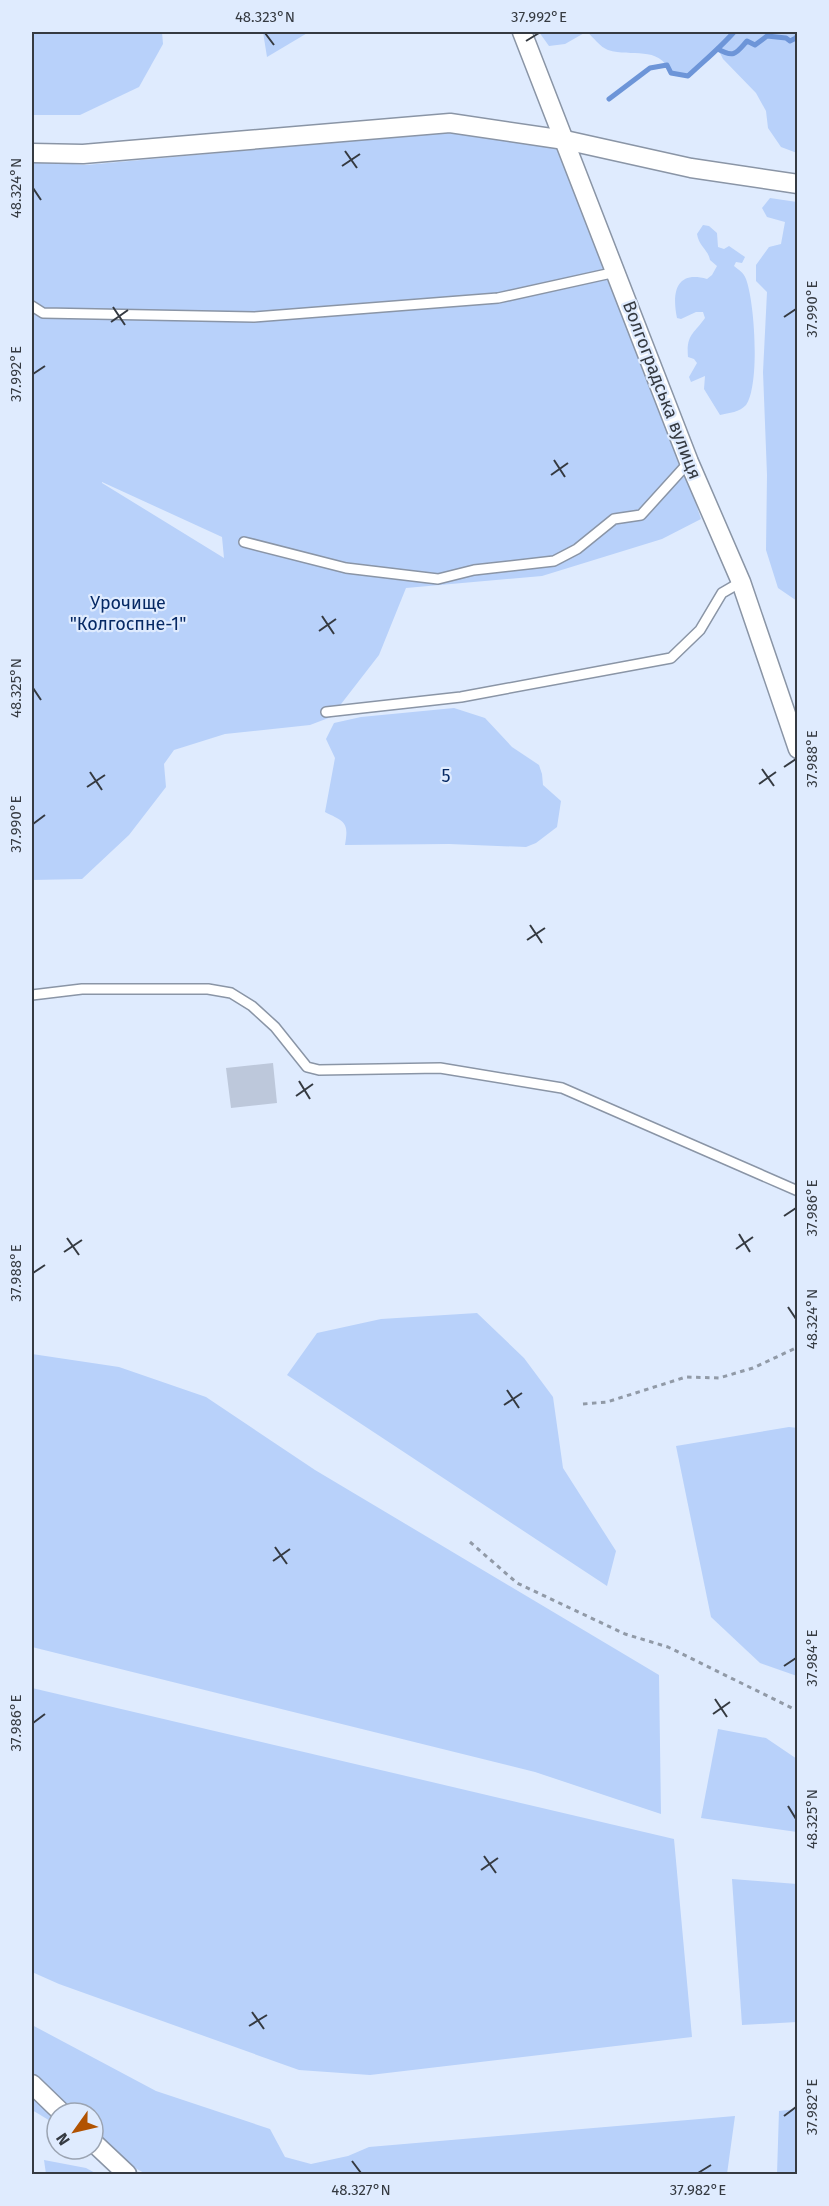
<svg xmlns="http://www.w3.org/2000/svg" width="829" height="2206" viewBox="0 0 829 2206" font-family="'Fira Sans',sans-serif">
<rect width="100%" height="100%" fill="#dfebfe"/>
<!-- green -->
<g fill="#b8d1fa" fill-rule="evenodd">
<polygon points="32,32 162,32 163,44 139,87 80,115 32,115"/>
<polygon points="263,32 309,32 267,57"/>
<polygon points="539,32 586,32 565,44 549,46"/>
<path d="M587,32h210v121l-16,-6 -13,-19 -2,-17 -10,-18 -33,-34 -5,-10 -15,11 -15,16 -17,-3c-13,-29 -39,-15 -63,-23 -8,-3 -15,-13 -21,-18z"/>
<path d="M446,132l115,14 119,309 21,64 -39,20 -120,37 -136,12 -27,67 -48,62 -21,8 -85,9 -51,16 -10,14 2,23 -37,48 -47,44 -50,1v-719l54,4zM102,482l120,55 2,21 -122,-75z"/>
<polygon points="770,198 797,202 797,601 778,588 766,550 767,475 763,372 767,292 756,281 756,265 769,247 781,244 785,222 767,217 762,208"/>
<path d="M703,225l6,1 8,7 1,14 6,2 5,-3 16,11 -3,6 -6,-1 -2,4c5,4 10,7 12,13 9,24 14,106 0,126 -6,7 -17,8 -26,10l-16,-26 1,-13 -14,6 -2,-5 8,-14 -3,-4 -6,-2c-2,-23 6,-23 17,-39l-2,-6h-7l-15,7 -4,-1c-5,-24 -2,-48 30,-39l5,-4 5,-9 -7,-6c-2,-11 -11,-13 -13,-26z"/>
<path d="M454,708l31,10 27,29 27,18 3,9 1,11 18,16 -4,26 -21,16 -10,4 -77,-3 -104,1c4,-23 0,-23 -20,-33l10,-54 -9,-19 8,-16 27,-6z"/>
<polygon points="477,1313 524,1358 553,1397 563,1468 616,1551 607,1586 287,1375 317,1333 381,1319"/>
<polygon points="32,1354 119,1367 206,1397 315,1470 659,1675 661,1814 535,1772 32,1647"/>
<polygon points="789,1427 798,1428 797,1676 760,1663 711,1617 676,1446"/>
<polygon points="32,1688 674,1839 692,2037 370,2075 299,2070 59,1984 32,1972"/>
<polygon points="718,1729 766,1738 797,1759 797,1832 701,1818"/>
<polygon points="732,1879 797,1884 797,2022 742,2025"/>
<polygon points="32,2025 156,2091 270,2129 285,2157 311,2164 348,2156 369,2147 735,2116 727,2174 146,2174 93,2145 93,2113 57,2113 57,2125 32,2110"/>
<polygon points="797,2109 797,2174 777,2174 779,2111"/>
<polygon points="44,2160 86,2168 97,2174 46,2174"/>
</g>
<g fill="none" stroke-linecap="round" stroke-linejoin="round">
<!-- stream -->
<g stroke="#6d95d8" stroke-width="5">
<path d="M718,49c17,10 19,3 29,-8l8,4 12,-9 19,2 4,3 6,-3 2,-4"/>
<path d="M609,99l41,-31 17,-3 4,8 17,3c16,-15 32,-28 46,-44"/>
</g>
</g>
<!-- building -->
<polygon fill="#bdc8db" points="273,1063 277,1103 231,1108 226,1068"/>
<g fill="none" stroke-linecap="round" stroke-linejoin="round">
<!-- lane casing -->
<g stroke="#8a95a6" stroke-width="12">
<g id="lane">
<polyline points="32,306 43,313 254,317 498,298 616,272"/>
<polyline points="244,542 346,568 438,579 474,570 554,561 577,549 614,519 641,515 689,462"/>
<polyline points="326,712 461,697 671,658 700,630 722,593 741,582"/>
<polyline points="32,995 82,989 208,989 231,993 252,1006 275,1027 307,1067 319,1070 440,1068 562,1088 798,1191"/>
</g>
</g>
<!-- street casing -->
<g stroke="#8a95a6" stroke-width="21">
<g id="street">
<polyline points="522,32 689,462 741,582 798,749"/>
<polyline points="32,153 83,154 450,123 565,140 691,168 798,184"/>
<polyline points="32,2084 62,2113"/>
<polyline points="93,2142 127,2174"/>
</g>
</g>
<!-- path -->
<g stroke="#919aa7" stroke-width="3" stroke-dasharray="4.5 4.5" stroke-linecap="butt">
<polyline points="583,1404 607,1402 686,1377 719,1378 753,1368 798,1347"/>
<polyline points="470,1542 517,1583 625,1634 668,1647 798,1711"/>
</g>
<!-- lane -->
<use href="#lane" stroke="#fff" stroke-width="9"/>
<!-- street -->
<use href="#street" stroke="#fff" stroke-width="18"/>
</g>
<!-- ticks -->
<path fill="none" stroke="#353a41" stroke-width="2" d="M265,33l9,12M526,41l13,-8M345,151l12,17M342,166l18,-12M33,188l8,12M113,307l12,18M784,317l12,-8M111,322l17,-12M33,374l12,-8M554,460l11,17M551,475l17,-12M322,616l12,18M319,631l17,-12M33,688l8,12M784,767l12,-8M762,769l12,17M90,772l12,18M759,784l17,-12M87,787l18,-12M33,824l12,-9M530,925l12,18M527,940l18,-12M299,1081l11,18M296,1096l17,-12M784,1216l12,-8M739,1234l11,18M67,1238l12,17M736,1249l17,-12M64,1252l18,-12M33,1273l12,-8M788,1307l8,12M507,1390l12,18M504,1405l18,-12M275,1547l12,17M273,1561l17,-12M784,1666l12,-8M715,1699l12,18M713,1714l17,-12M33,1723l12,-9M788,1806l8,13M484,1856l12,17M481,1870l17,-12M252,2012l12,17M249,2026l18,-11M784,2116l12,-9M352,2161l9,12M698,2173l13,-8"/>
<g text-anchor="middle" dominant-baseline="central" stroke-width="4.5" stroke-linejoin="round" paint-order="stroke">
<!-- street labels -->
<g font-size="18" fill="#353a41" stroke="#dfebfe">
<text transform="translate(662 390) rotate(69)">Волгоградська вулиця</text>
</g>
<!-- park labels -->
<g font-size="18" fill="#062964" stroke="#dfebfe">
<text x="128" y="603">Урочище<tspan x="128" dy="21">"Колгоспне-1"</tspan></text>
<text x="446" y="776">5</text>
</g>
</g>
<!-- border -->
<rect width="829" height="2206" fill="none" stroke="#dfebfe" stroke-width="66"/>
<!-- north arrow -->
<g transform="translate(75 2131) rotate(236)"><circle r="28" fill="#dfebfe" stroke="#9ba4b2" stroke-width="1.5"/>
<path d="M0-4.5L10 22L0 15L-10 22Z" fill="#b15302"/>
<text y="-9" font-size="16" font-weight="bold" text-anchor="middle" fill="#353a41">N</text>
</g>
<rect x="33" y="33" width="763" height="2140" fill="none" stroke="#353a41" stroke-width="2"/>
<g font-size="15" text-anchor="middle" fill="#353a41">
<text x="265" y="22">48.323°N</text>
<text x="539" y="22">37.992°E</text>
<text transform="translate(16 188) rotate(-90)" y="5">48.324°N</text>
<text transform="translate(812 309) rotate(-90)" y="5">37.990°E</text>
<text transform="translate(16 374) rotate(-90)" y="5">37.992°E</text>
<text transform="translate(16 688) rotate(-90)" y="5">48.325°N</text>
<text transform="translate(812 759) rotate(-90)" y="5">37.988°E</text>
<text transform="translate(16 824) rotate(-90)" y="5">37.990°E</text>
<text transform="translate(812 1208) rotate(-90)" y="5">37.986°E</text>
<text transform="translate(16 1273) rotate(-90)" y="5">37.988°E</text>
<text transform="translate(812 1319) rotate(-90)" y="5">48.324°N</text>
<text transform="translate(812 1658) rotate(-90)" y="5">37.984°E</text>
<text transform="translate(16 1723) rotate(-90)" y="5">37.986°E</text>
<text transform="translate(812 1819) rotate(-90)" y="5">48.325°N</text>
<text transform="translate(812 2107) rotate(-90)" y="5">37.982°E</text>
<text x="361" y="2195">48.327°N</text>
<text x="698" y="2195">37.982°E</text>
</g>
</svg>
